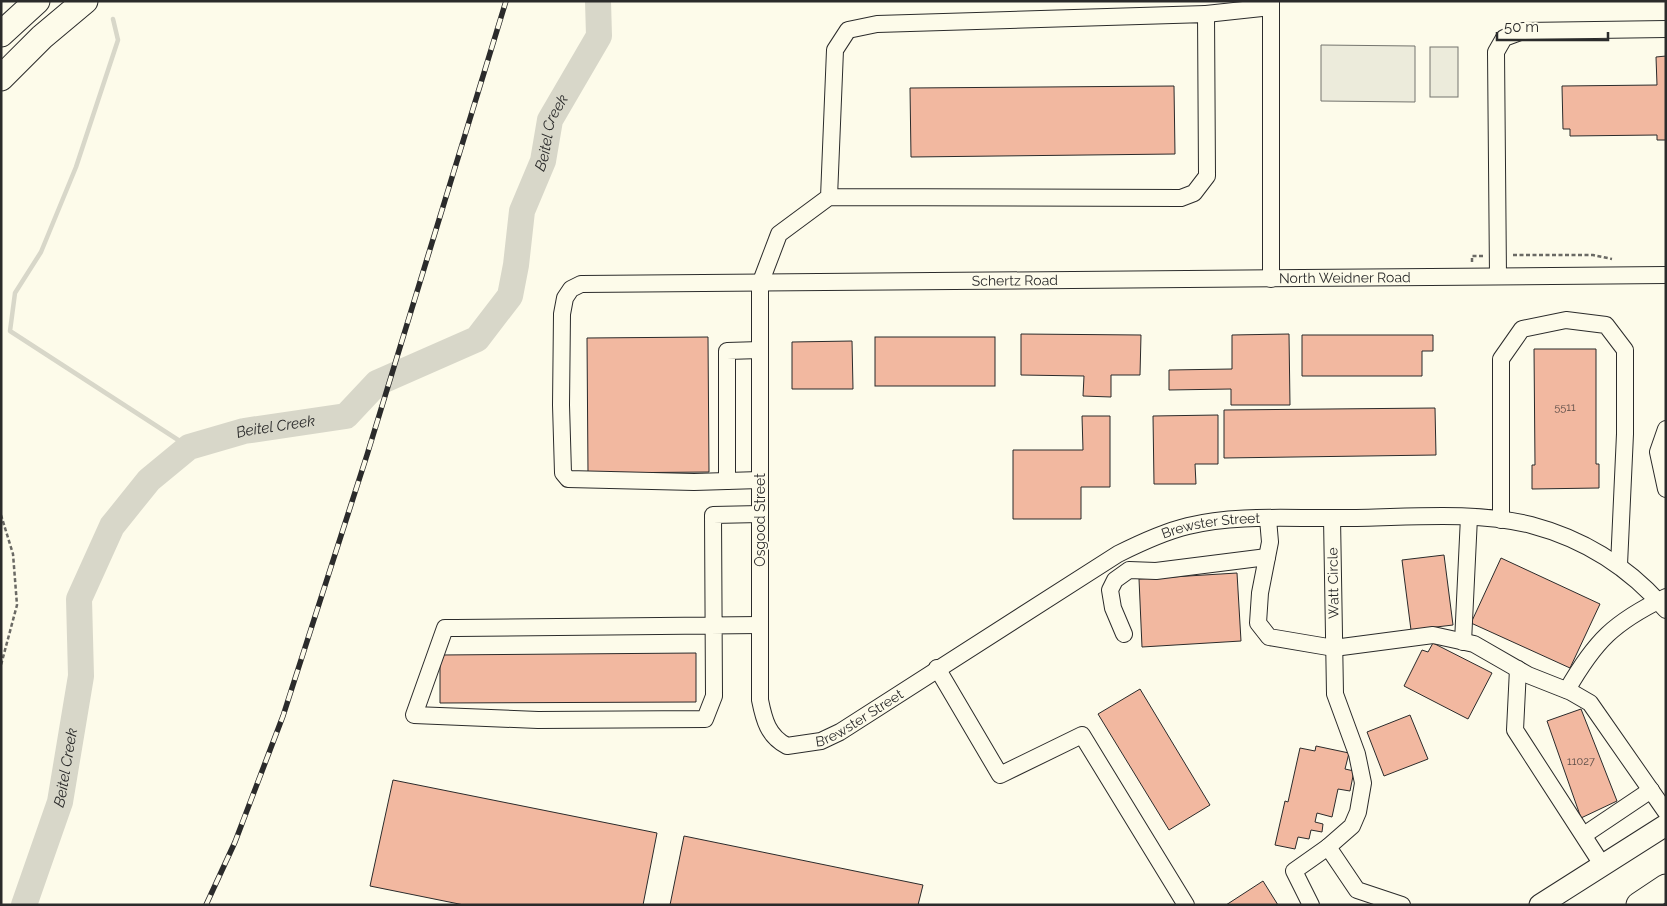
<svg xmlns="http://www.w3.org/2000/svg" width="1667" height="906" viewBox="0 0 1667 906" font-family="Raleway,sans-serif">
<rect width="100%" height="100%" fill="#fdfbea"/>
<!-- green -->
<g fill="#ecebdb" stroke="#74746e">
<polygon points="1321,45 1415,46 1415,102 1321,101"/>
<rect x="1430" y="47" width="28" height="50"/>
</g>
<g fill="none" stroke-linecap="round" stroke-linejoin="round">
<!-- stream -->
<polyline stroke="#d8d7c9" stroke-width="4.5" points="113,19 118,40 76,167 41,252 15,293 10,331 189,447"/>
<!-- river -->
<path stroke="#d8d7c9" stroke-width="26" id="s1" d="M24,905l36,-103 21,-126 -2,-77 33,-73 37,-46 40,-33 55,-16 102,-15 31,-33 100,-44 33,-43 6,-31 6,-54 21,-50 7,-41 49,-84 -1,-35"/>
</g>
<!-- building -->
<g fill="#f2b8a0" stroke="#2b2b2b">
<polygon points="1666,56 1666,140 1657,140 1657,135 1570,136 1570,129 1563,129 1562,86 1657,85 1656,57"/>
<polygon points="1174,86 1175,154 911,157 910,88"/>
<polygon points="1021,334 1141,335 1140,375 1111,375 1111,397 1083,396 1084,376 1021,375"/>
<polygon points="1289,334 1290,405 1231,405 1231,389 1169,390 1169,370 1232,369 1232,335"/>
<polygon points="1302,335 1433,335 1433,351 1422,351 1422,376 1302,376"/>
<polygon points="708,337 709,472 588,473 587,338"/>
<rect x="875" y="337" width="120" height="49"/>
<polygon points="852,341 853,389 792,389 792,342"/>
<polygon points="1534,349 1596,349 1596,464 1599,464 1599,488 1532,489 1532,465 1535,465"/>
<polygon points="1435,408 1436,455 1224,458 1224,410"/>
<polygon points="1218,415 1218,464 1195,464 1196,484 1154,484 1153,416"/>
<polygon points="1082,416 1110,416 1110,487 1081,487 1081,519 1013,519 1013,450 1083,450"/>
<polygon points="1444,555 1453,625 1411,630 1402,560"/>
<polygon points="1501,558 1600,604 1570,668 1471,623"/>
<polygon points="1237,573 1241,641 1142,647 1139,579"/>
<polygon points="1433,643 1492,673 1468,719 1404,686 1422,650 1428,652"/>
<polygon points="696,653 696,702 440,703 440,655"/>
<polygon points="1140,689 1210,805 1169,830 1098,714"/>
<polygon points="1581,709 1617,801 1581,818 1547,721"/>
<polygon points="1410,715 1428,759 1384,776 1367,732"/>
<polygon points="1316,746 1349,753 1345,769 1354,771 1350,791 1338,789 1332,817 1317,813 1315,822 1323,824 1322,832 1311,830 1309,839 1298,837 1295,849 1275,845 1285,801 1288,802 1300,748 1315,751"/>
<polygon points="393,780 657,833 643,905 464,905 370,886"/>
<polygon points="684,836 923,885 918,905 670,905"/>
<polygon points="1263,881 1278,905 1226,905"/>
</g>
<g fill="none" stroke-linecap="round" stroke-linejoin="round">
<!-- minor casing -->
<g stroke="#2b2b2b" stroke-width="18">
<g id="minor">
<polyline points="1206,14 1271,7"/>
<path id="s2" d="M829,197l6,-147 13,-20 29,-6 329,-10 1,162 -13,17 -13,5 -352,-1 -50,37 -19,50v416c4,20 8,36 27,46l34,-5 19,-9 278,-178c22,-11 45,-22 70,-28 49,-12 104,-7 154,-8 62,0 129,-8 189,7 53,14 99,43 135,85"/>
<polyline points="1498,276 1496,52 1504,38 1523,31 1666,29"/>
<polyline points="1271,279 1271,1"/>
<polyline points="1666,429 1658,452 1666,489"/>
<path id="s3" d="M760,480l-66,2 -126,-3 -5,-6 -2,-68 1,-91 3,-16 6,-9 10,-5 1085,-9"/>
<polyline points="727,481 727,351 760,350"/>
<polyline points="760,514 713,515 714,696 705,719 538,720 414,715 445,628 456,628 760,625"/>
<polyline points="1268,519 1270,542 1260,593 1258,623 1269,637 1334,648 1433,635 1474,644 1528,675 1571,692 1590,703 1666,812"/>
<polyline points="1501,520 1501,359 1522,329 1566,320 1606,325 1625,350 1625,434 1619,565"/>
<polyline points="1124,634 1113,608 1110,590 1115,580 1129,570 1156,571 1267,557"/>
<polyline points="1463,642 1469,517"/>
<polyline points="937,668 1000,775 1082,735 1186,905"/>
<polyline points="1518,669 1515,730 1603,866"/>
<path d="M1567,690c28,-49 47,-68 99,-93"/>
<polyline points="1584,835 1651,790"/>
<polyline points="1328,847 1352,826 1358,812 1363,783 1357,754 1335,694 1332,518"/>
<polyline points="1311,905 1294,871 1328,847 1357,890 1402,905"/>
</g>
</g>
<!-- major casing -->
<g stroke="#2b2b2b" stroke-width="23">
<polyline id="major" points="1540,905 1666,825"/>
</g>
<!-- highway casing -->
<g stroke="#2b2b2b" stroke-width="27">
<g id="highway">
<polyline points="1,34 37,1"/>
<polyline points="1,78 42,37 85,1"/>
<polyline points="1639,905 1666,887"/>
</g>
</g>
<!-- path -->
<g stroke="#6a6964" stroke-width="2.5" stroke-dasharray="4 2.5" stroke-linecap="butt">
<polyline points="1513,255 1593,255 1612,259"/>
<polyline points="1472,262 1472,256 1483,256"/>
<polyline points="1,515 13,554 17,605 1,665"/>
</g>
<!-- minor -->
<use href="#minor" stroke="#fdfbea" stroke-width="16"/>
<!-- major -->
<use href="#major" stroke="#fdfbea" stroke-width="21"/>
<!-- highway -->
<use href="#highway" stroke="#fdfbea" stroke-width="25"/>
<!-- rail casing -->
<g stroke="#2b2b2b" stroke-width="5.5">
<polyline id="rail" points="206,905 235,842 283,716 367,455 506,1"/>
</g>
<!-- rail -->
<use href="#rail" stroke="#fdfbea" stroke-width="4" stroke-dasharray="11" stroke-linecap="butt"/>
</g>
<g text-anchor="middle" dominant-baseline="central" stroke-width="4" stroke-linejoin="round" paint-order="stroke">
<!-- number labels -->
<g font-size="11" fill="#5d4e48">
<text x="1565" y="407">5511</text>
<text x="1581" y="761">11027</text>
</g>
<!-- street labels -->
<g font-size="14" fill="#2b2b2b" stroke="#fdfbea">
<text stroke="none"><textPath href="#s3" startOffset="1161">North Weidner Road</textPath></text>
<text stroke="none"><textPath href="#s3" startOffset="831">Schertz Road</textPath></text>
<text transform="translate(760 520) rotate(-90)">Osgood Street</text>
<text stroke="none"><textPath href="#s2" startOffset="2150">Brewster Street</textPath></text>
<text transform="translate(1333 583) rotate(-91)">Watt Circle</text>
<text stroke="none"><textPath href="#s2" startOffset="1745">Brewster Street</textPath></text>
</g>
<!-- water labels -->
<g font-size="15" font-style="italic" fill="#2b2b2b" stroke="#fdfbea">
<text stroke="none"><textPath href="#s1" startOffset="1044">Beitel Creek</textPath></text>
<text stroke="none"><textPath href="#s1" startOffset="594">Beitel Creek</textPath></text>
<text stroke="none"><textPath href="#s1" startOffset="144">Beitel Creek</textPath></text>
</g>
</g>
<!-- border -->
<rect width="1667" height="906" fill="none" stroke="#2b2b2b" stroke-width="5"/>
<!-- scale -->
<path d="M1497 32v8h111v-8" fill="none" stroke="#2b2b2b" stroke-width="2.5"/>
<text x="1504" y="32" font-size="15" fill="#2b2b2b" stroke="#fdfbea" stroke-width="4" paint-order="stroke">50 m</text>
</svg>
